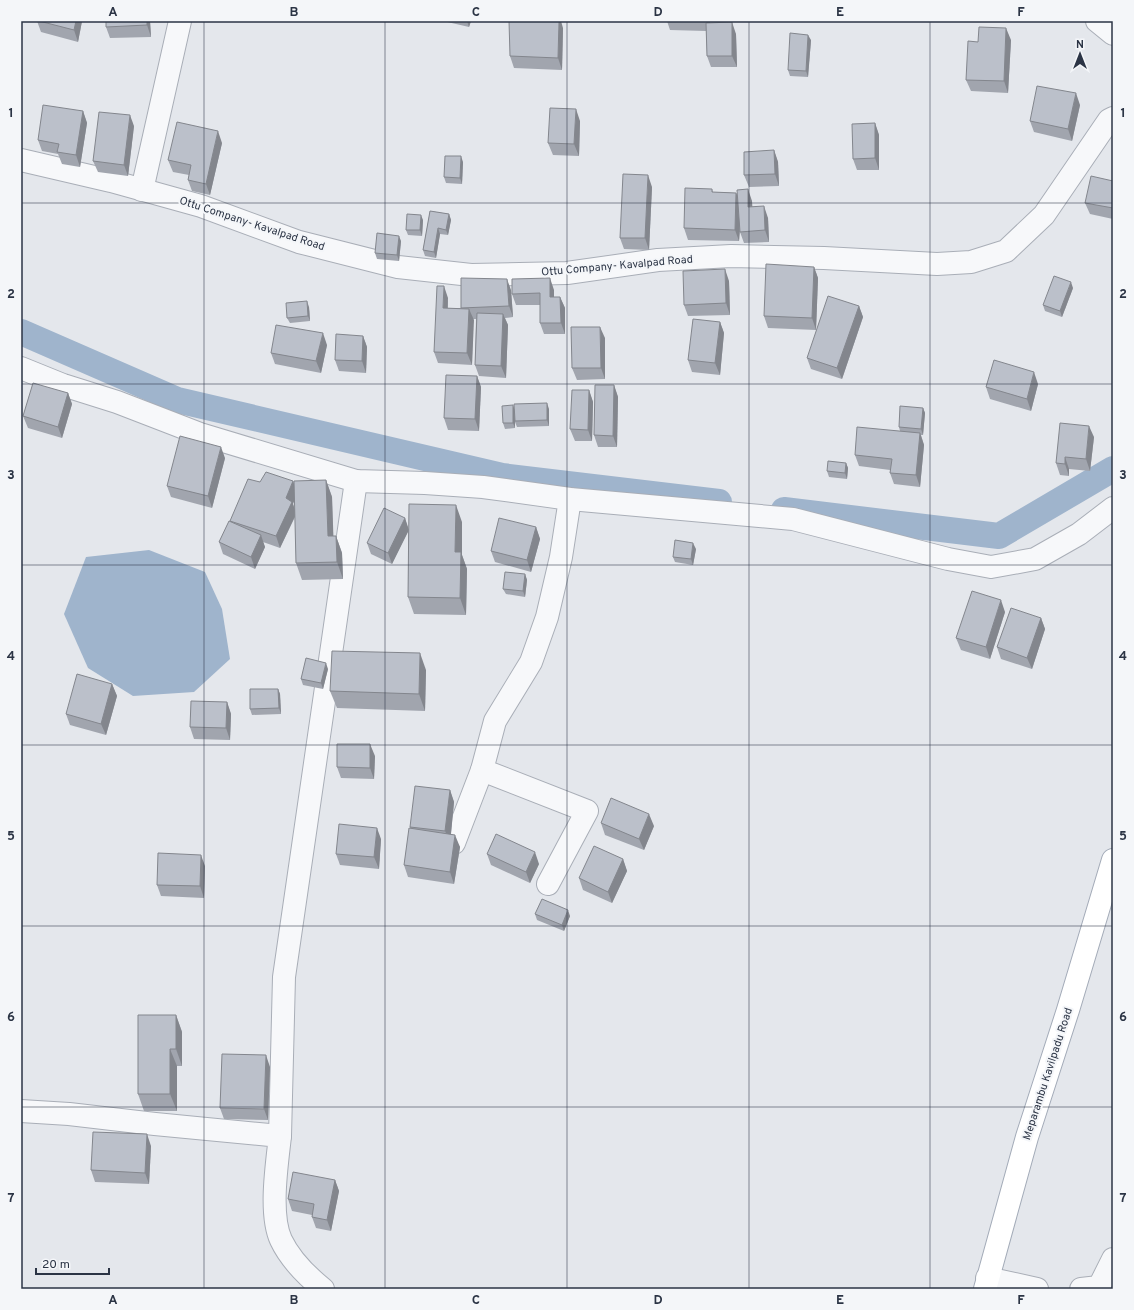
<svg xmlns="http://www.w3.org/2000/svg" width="1134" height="1310" viewBox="0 0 1134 1310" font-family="Overpass,sans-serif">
<rect width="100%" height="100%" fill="#e4e7ec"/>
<!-- water -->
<polygon fill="#9fb4cc" points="149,550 205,572 222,609 230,659 194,692 133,696 88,668 64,614 86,557"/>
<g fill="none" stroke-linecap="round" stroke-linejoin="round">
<!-- canal -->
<g stroke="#9fb4cc" stroke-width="26">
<polyline points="21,332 177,400 502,476 719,502"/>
<polyline points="784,510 999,536 1113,469"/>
</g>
<!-- minor casing -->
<g stroke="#a9aeb7" stroke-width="24">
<g id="minor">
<polyline points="1097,21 1113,34"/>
<polyline points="21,160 111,181 201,206 299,242 398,267 471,275 567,273 658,260 731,256 824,258 937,264 971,262 1006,251 1044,215 1109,120 1113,118"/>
<polyline points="142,190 180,21"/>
<polyline points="21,368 63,385 117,402 200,434 356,481 425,483 483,487 570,499 793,519 948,559 991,567 1035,559 1079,534 1113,508"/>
<polyline points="454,843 482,770"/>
<polyline points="548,884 587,811 482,770 495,721 531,662 547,617 561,557 570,499"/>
<path d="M21,1111l48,3 86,10 125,12c-3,28 -11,78 1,104 9,19 26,36 42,49"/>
<polyline points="280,1136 284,977 356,481"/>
<polyline points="987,1278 1037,1289"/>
<polyline points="1081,1289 1099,1287 1113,1259"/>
</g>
</g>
<!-- major casing -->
<g stroke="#a3abb8" stroke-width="24">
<polyline id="major" points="985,1289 1027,1137 1068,1010 1113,860"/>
</g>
<!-- minor -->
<use href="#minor" stroke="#f7f8fa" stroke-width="22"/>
<!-- major -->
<use href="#major" stroke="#fff" stroke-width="22"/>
</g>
<!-- wall -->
<g fill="#a1a5ae" fill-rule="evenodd">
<polygon points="37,21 82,21 78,42 41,32"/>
<polygon points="106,21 150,21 151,37 110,38 106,27"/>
<polygon points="443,21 471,21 469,27"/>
<polygon points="667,21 710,21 710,23 736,34 737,67 711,67 707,56 706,31 670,30"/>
<polygon points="563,28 562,70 514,68 510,56"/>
<polygon points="811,40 808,77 790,76 788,70"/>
<polygon points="1011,40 1008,93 971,91 966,80 978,42"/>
<polygon points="1080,105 1072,141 1034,132 1030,121"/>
<polygon points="83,111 87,123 80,167 62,164 58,154 42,151 38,140"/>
<polygon points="580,121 579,156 553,155 548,143"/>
<polygon points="875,123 879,135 879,170 857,170 853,159"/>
<polygon points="134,126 128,176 98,172 93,161"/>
<polygon points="222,143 210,195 192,191 188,180 189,175 173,172 168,160"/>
<polygon points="774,150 778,162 779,186 749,187 744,175"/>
<polygon points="463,162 462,184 446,183 444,177"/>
<polygon points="1113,181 1113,219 1090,214 1085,203"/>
<polygon points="652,187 649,250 624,249 620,238"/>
<polygon points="712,189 713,192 736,193 738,196 752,201 752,207 768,218 769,242 744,243 740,232 739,241 688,240 684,228"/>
<polygon points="430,211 449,214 451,220 448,235 440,234 436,258 425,256 423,250"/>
<polygon points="423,220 422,236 408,235 406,230"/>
<polygon points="401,241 399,261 377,259 375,253"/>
<polygon points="814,267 818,278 816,330 768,328 764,316"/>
<polygon points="461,278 511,290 513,317 505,318 508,325 506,378 479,376 475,365 476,319 473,319 472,365 438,363 434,352 448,298 448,308 461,308"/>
<polygon points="729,281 730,315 688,316 684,305"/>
<polygon points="1073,288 1062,317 1045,311 1043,305"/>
<polygon points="554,290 554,297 560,297 565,308 565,334 544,334 540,323 540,305 516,305 512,294"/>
<polygon points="859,306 863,317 842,379 811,369 807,358"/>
<polygon points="309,307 310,321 290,323 287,318"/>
<polygon points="720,322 724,333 720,375 692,372 688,360"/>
<polygon points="363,336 367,347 366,373 339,371 335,360"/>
<polygon points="605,338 605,379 577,380 572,368"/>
<polygon points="327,345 321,373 275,364 271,353"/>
<polygon points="477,376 481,387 479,431 448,430 444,418"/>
<polygon points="1038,384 1031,411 990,399 986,387"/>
<polygon points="614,385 618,397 617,447 598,447 594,435"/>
<polygon points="589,390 593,402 592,441 575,441 570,429"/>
<polygon points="68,393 72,404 62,438 28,428 23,416"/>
<polygon points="923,408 925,413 923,435 921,435 924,445 920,487 894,484 890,473 890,470 859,466 855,455 900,431 899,427"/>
<polygon points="514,409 549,409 549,426 517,427 515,422 515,428 505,429 503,423"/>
<polygon points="1094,437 1090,471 1069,469 1069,476 1060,475 1056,463"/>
<polygon points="225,458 212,508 171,497 167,486"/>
<polygon points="846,463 848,468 847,479 829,477 827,471"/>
<path d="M326,480l6,17 1,39h3l6,17 1,26 -41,1 -6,-17 -1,-46 -15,31 -17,-6 2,5 -10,22 -32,-15 -4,-12 11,-20v-1l30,-39 33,-1 1,2zM294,500l1,9 -2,-5z"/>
<polygon points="405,518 408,529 462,522 462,555 467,569 466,615 414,614 408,597 408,531 392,564 371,554 367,543"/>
<polygon points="536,527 540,539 531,572 495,562 491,551"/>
<polygon points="696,549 693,565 675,562 673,557"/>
<polygon points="525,574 527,580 525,597 506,594 503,589"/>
<polygon points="1005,612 990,659 961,650 956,638"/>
<polygon points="1041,618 1045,629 1032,669 1001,659 997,647"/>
<polygon points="328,669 323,689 303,685 301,679"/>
<polygon points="426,670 425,711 337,708 330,691"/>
<polygon points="112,684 117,696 106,735 70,725 66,714"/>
<polygon points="278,689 280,694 281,714 252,715 250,709"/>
<polygon points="227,702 231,714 230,740 194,739 190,727"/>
<polygon points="375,756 374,779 341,778 337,767"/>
<polygon points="450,790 454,802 451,834 460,847 454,884 408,877 404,865 410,828 410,827"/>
<polygon points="601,823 654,826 644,850 605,835"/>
<polygon points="381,839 379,869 340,865 336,854"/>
<polygon points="487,854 539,864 530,883 491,865"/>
<polygon points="623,859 627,871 612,903 583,890 579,878"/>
<polygon points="205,866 204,898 161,896 157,885"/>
<polygon points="535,914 570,916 564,931 537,920"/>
<polygon points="176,1015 182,1032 182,1066 177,1066 177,1111 144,1111 138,1094"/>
<polygon points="270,1067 268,1120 224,1119 220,1108"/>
<polygon points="151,1146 149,1184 95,1182 91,1170"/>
<polygon points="335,1180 339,1191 331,1231 316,1228 312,1217 312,1215 292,1211 288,1199"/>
</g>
<!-- shaded-wall -->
<g fill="#83868d">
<polygon points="76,21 82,21 78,42 74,30"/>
<polygon points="147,21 150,21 151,37 147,25"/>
<polygon points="467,21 471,21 469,27"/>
<polygon points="559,21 561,21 563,28 562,70 558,58"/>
<polygon points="706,21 710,21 710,32"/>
<polygon points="732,22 736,34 737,67 732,56"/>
<polygon points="1006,28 1011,40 1008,93 1004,81"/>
<polygon points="808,35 811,40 808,77 806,71"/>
<polygon points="1076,93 1080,105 1072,141 1068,129"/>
<polygon points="576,109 580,121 579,156 574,144"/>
<polygon points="83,111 87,123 80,167 76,155"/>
<polygon points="130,115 134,126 128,176 124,165"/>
<polygon points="875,123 879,135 879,170 875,158"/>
<polygon points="218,131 222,143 210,195 206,184"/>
<polygon points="774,150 778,162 779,186 775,174"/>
<polygon points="461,156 463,162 462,184 460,178"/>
<polygon points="648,175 652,187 649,250 645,238"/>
<polygon points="748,189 752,201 753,218 748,207"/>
<polygon points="736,193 741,204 739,241 735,230"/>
<polygon points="764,206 768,218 769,242 765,230"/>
<polygon points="449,214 451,220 448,235 446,230"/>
<polygon points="421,215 423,220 422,236 420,230"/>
<polygon points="438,228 440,234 436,258 434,252"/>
<polygon points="399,236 401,241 399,261 397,255"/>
<polygon points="814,267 818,278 816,330 812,318"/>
<polygon points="725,269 729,281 730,315 726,303"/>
<polygon points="550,278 554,290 554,309 550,297"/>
<polygon points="507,279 511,290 513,317 509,306"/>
<polygon points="1071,282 1073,288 1062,317 1060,311"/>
<polygon points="444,286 448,298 447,319 443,308"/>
<polygon points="560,297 565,308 565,334 561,323"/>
<polygon points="307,301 309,307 310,321 308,316"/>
<polygon points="859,306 863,317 842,379 837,368"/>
<polygon points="469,309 474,320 472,365 467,353"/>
<polygon points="503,314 508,325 506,378 501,366"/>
<polygon points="720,322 724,333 720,375 715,363"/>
<polygon points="600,327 605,338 605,379 601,368"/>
<polygon points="323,333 327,345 321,373 316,361"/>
<polygon points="363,336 367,347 366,373 362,361"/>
<polygon points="1034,372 1038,384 1031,411 1027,399"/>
<polygon points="477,376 481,387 479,431 475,419"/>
<polygon points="614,385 618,397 617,447 613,436"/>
<polygon points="589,390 593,402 592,441 588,430"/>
<polygon points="68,393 72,404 62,438 58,427"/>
<polygon points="547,403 549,409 549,426 547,420"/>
<polygon points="513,405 515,411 515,428 513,423"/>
<polygon points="923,408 925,413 923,435 921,429"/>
<polygon points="1089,426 1094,437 1090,471 1086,459"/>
<polygon points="920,433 924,445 920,487 916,475"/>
<polygon points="221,447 225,458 212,508 208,496"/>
<polygon points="1065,457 1069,469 1069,476 1065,464"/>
<polygon points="846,463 848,468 847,479 845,473"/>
<polygon points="326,480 332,497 334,553 328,536"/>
<polygon points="293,481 297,493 293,504 296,514 280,548 276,536 286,498"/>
<polygon points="21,499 22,503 21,514"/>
<polygon points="456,505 462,522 462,555 467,569 466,615 460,598 455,552"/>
<polygon points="405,518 409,530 392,564 388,553"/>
<polygon points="536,527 540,539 531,572 527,560"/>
<polygon points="261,535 265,547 255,569 251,557"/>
<polygon points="336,536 342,553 343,579 337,562"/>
<polygon points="693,543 696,549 693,565 691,559"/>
<polygon points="525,574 527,580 525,597 523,591"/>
<polygon points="1001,600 1005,612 990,659 986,647"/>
<polygon points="1041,618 1045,629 1032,669 1027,658"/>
<polygon points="420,653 426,670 425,711 419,694"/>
<polygon points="326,663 328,669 323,689 321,683"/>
<polygon points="112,684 117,696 106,735 101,724"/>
<polygon points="278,689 280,694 281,714 279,708"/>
<polygon points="227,702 231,714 230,740 226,728"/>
<polygon points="370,744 375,756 374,779 370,768"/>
<polygon points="450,790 454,802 450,843 445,831"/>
<polygon points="649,814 654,826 644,850 639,839"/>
<polygon points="377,828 381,839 379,869 374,857"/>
<polygon points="455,835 460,847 454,884 450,872"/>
<polygon points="535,852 539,864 530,883 526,872"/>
<polygon points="201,855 205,866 204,898 200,886"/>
<polygon points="623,859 627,871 612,903 608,892"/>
<polygon points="568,910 570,916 564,931 562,925"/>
<polygon points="176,1015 182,1032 182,1066 176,1049"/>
<polygon points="170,1049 177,1066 177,1111 170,1094"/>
<polygon points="266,1055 270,1067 268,1120 264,1109"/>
<polygon points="147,1134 151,1146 149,1184 145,1173"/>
<polygon points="335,1180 339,1191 331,1231 327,1220"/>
</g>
<!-- building -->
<g fill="#bbc0ca" stroke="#83868d">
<polygon points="39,21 76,21 74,30"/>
<polygon points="106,21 147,21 147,25 106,27"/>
<polygon points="509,21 559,21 558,58 510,56"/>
<polygon points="732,22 732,56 707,56 706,23"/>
<polygon points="979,27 1006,28 1004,81 966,80 968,41 978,42"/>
<polygon points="790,33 808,35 806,71 788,70"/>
<polygon points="1037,86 1076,93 1068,129 1030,121"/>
<polygon points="43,105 83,111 76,155 57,152 59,144 38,140"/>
<polygon points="550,108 576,109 574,144 548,143"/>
<polygon points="99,112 130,115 124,165 93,161"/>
<polygon points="177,122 218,131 206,184 188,180 191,165 168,160"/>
<polygon points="875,123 875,158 853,159 852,124"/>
<polygon points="774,150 775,174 744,175 744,152"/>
<polygon points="445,156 461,156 460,178 444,177"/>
<polygon points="623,174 648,175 645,238 620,238"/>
<polygon points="1091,176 1113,181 1113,208 1085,203"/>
<polygon points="685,188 712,189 712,192 736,193 735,230 684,228"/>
<polygon points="748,189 748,207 764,206 765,230 740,232 737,190"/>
<polygon points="430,211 449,214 446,230 438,228 434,252 423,250"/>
<polygon points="407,214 421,215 420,230 406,230"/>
<polygon points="377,233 399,236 397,255 375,253"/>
<polygon points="766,264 814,267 812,318 764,316"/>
<polygon points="725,269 726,303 684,305 683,271"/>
<polygon points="1054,276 1071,282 1060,311 1043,305"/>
<polygon points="461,278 507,279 509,306 461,308"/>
<polygon points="550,278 550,297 560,297 561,323 540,323 540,293 512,294 512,279"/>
<polygon points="437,286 444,286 443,308 469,309 467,353 434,352"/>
<polygon points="828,296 859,306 837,368 807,358"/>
<polygon points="307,301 308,316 287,318 286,303"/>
<polygon points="477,313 503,314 501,366 475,365"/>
<polygon points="693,319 720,322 715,363 688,360"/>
<polygon points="276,325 323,333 316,361 271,353"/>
<polygon points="571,327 600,327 601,368 572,368"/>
<polygon points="336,334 363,336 362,361 335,360"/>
<polygon points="994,360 1034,372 1027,399 986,387"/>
<polygon points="446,375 477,376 475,419 444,418"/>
<polygon points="33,383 68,393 58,427 23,416"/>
<polygon points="595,385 614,385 613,436 594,435"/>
<polygon points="572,390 589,390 588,430 570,429"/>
<polygon points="547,403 547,420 515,421 514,404"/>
<polygon points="513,405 513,423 503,423 502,406"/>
<polygon points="900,406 923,408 921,429 899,427"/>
<polygon points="1060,423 1089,426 1086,459 1065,457 1065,464 1056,463"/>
<polygon points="857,427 920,433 916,475 890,473 892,459 855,455"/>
<polygon points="180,436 221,447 208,496 167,486"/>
<polygon points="828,461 846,463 845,473 827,471"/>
<polygon points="266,472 293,481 286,498 292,502 276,536 230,521 248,479 260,482"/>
<polygon points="326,480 328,536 336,536 337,562 296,563 294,481"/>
<polygon points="409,504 456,505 455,552 461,552 460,598 408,597"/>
<polygon points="384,508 405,518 388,553 367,543"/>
<polygon points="499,518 536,527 527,560 491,551"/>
<polygon points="229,521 261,535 251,557 219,542"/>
<polygon points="675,540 693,543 691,559 673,557"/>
<polygon points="505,572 525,574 523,591 503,589"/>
<polygon points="972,591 1001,600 986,647 956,638"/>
<polygon points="1011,608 1041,618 1027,658 997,647"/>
<polygon points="332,651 420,653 419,694 330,691"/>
<polygon points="306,658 326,663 321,683 301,679"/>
<polygon points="77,674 112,684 101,724 66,714"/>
<polygon points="250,689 278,689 279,708 250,709"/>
<polygon points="191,701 227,702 226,728 190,727"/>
<polygon points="337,744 370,744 370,768 337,767"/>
<polygon points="415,786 450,790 445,831 410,827"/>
<polygon points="611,798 649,814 639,839 601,823"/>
<polygon points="339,824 377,828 374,857 336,854"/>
<polygon points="409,828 455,835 450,872 404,865"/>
<polygon points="496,834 535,852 526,872 487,854"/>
<polygon points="594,846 623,859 608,892 579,878"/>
<polygon points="158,853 201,855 200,886 157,885"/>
<polygon points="542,899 568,910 562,925 535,914"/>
<polygon points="138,1015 176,1015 176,1049 170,1049 170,1094 138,1094"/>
<polygon points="222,1054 266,1055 264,1109 220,1108"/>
<polygon points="93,1132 147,1134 145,1173 91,1170"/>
<polygon points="293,1172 335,1180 327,1220 312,1217 314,1204 288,1199"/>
</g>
<!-- grid -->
<path fill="none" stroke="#2b3445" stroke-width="1" stroke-opacity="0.55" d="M204,21v1268M385,21v1268M567,21v1268M749,21v1268M930,21v1268M21,203h1092M21,384h1092M21,565h1092M21,745h1092M21,926h1092M21,1107h1092"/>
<g text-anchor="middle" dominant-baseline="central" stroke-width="4" stroke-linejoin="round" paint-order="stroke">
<!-- street labels -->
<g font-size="11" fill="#2b3445" stroke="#f4f6f9">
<text transform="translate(252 224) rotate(18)">Ottu Company- Kavalpad Road</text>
<text transform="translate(617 266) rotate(-5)">Ottu Company- Kavalpad Road</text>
<text transform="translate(1048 1074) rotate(-72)">Meparambu Kavilpadu Road</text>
</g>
</g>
<!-- border -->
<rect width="1134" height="1310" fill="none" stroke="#f4f6f9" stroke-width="44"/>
<!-- north arrow -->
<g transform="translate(1080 54)" stroke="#f4f6f9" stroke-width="3" paint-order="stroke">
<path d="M0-3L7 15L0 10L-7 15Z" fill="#2b3445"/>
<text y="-6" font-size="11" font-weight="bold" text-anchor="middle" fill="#2b3445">N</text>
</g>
<!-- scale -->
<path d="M36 1268v6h73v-6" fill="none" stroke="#2b3445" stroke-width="2"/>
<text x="42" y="1268" font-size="12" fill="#2b3445" stroke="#f4f6f9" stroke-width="3" paint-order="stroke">20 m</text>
<rect x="22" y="22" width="1090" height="1266" fill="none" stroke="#2b3445" stroke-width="1.5"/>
<g font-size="13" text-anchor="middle" font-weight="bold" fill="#2b3445">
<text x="113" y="16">A</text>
<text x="294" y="16">B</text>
<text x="476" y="16">C</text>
<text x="658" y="16">D</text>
<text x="840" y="16">E</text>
<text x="1021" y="16">F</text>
<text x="11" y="117">1</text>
<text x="1123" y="117">1</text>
<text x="11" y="298">2</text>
<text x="1123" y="298">2</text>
<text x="11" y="479">3</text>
<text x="1123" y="479">3</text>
<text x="11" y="660">4</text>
<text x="1123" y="660">4</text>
<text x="11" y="840">5</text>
<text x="1123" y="840">5</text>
<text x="11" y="1021">6</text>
<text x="1123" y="1021">6</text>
<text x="11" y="1202">7</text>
<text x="1123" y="1202">7</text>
<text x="113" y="1304">A</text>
<text x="294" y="1304">B</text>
<text x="476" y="1304">C</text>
<text x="658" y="1304">D</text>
<text x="840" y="1304">E</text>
<text x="1021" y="1304">F</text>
</g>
</svg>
